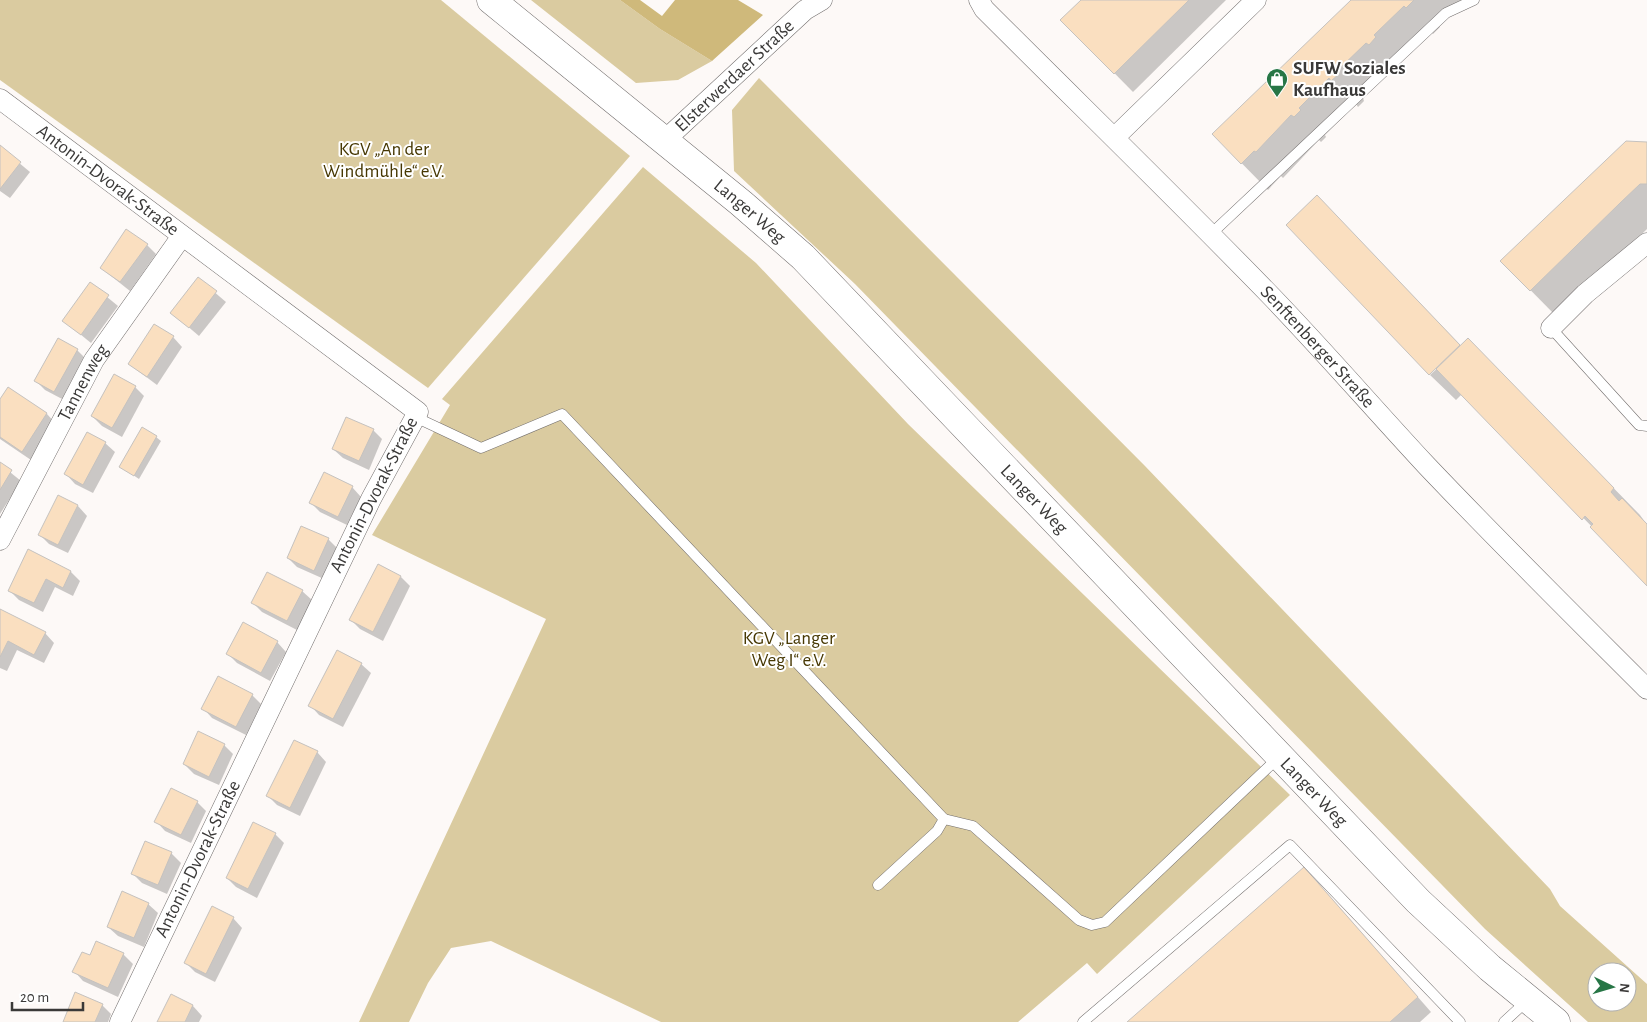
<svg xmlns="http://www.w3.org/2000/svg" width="1647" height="1022" viewBox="0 0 1647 1022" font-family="'Alegreya Sans',sans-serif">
<rect width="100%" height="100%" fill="#fdf9f7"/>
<!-- green -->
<g fill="#dacba0" fill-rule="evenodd">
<polygon points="0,0 441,0 630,156 428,388 0,80"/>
<polygon points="531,0 620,0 660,29 712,61 678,80 636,83"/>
<path d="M759,78l386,388 405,423 10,17 87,78v38h-59l-103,-93 -630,-645 -121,-113 -2,-61zM1597,972h30v30h-30z"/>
<polygon points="643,167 756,263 908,424 1290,795 1097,974 1087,963 1018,1022 661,1022 491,941 451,948 428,983 409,1022 359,1022 546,619 372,535 450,405 442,399"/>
</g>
<!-- forest -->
<polygon fill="#cfb97b" points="620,0 640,0 662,16 675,0 738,0 763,15 712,61 660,29"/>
<!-- shadow -->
<g fill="#0003">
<polygon points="1082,0 1226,0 1133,92 1062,20"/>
<polygon points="1353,0 1464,0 1438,25 1440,27 1433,34 1431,32 1400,62 1402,64 1396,70 1394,68 1363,98 1364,101 1358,107 1356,104 1325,135 1326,137 1321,142 1319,140 1283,178 1281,176 1268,190 1213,134"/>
<polygon points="1647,143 1647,229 1557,317 1502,261"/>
<polygon points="0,147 30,172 10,198 0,191"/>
<polygon points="1343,223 1461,346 1494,366 1640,515 1647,525 1647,583 1462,394 1456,400 1430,375 1441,365"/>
<polygon points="147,245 156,254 130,291 101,268"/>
<polygon points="199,279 226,302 199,336 172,313"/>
<polygon points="90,283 118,306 91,343 64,321"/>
<polygon points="173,337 182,347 157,385 129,364"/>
<polygon points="59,340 77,350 87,360 64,400 45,390 36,381"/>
<polygon points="135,387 144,396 122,437 102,426 92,416"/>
<polygon points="8,388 47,414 56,424 31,460 0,439 0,401"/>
<polygon points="373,430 382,439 369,470 343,458 333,449"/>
<polygon points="156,437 161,441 139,479 121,467"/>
<polygon points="105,443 115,452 93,493 75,484 66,474"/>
<polygon points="0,464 21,481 0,514"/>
<polygon points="352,487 361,497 347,525 320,512 311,503"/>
<polygon points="59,497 78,506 87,516 68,553 49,544 40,535"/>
<polygon points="328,539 338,549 324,579 297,567 288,558"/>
<polygon points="29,551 71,572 80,581 73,596 55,587 43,612 19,600 9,590"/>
<polygon points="401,577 410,586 383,641 360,629 351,620"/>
<polygon points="302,591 312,600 297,630 262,612 253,603"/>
<polygon points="0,611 45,633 54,643 44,663 17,650 7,671 0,668"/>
<polygon points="277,642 286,652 270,681 237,663 228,654"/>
<polygon points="361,664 371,673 343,727 319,715 310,705"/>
<polygon points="252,695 261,704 246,735 212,718 203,708"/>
<polygon points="224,745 233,754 219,785 194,774 184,764"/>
<polygon points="317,752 326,762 300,816 277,805 268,796"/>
<polygon points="197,802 206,811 191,843 165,831 156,821"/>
<polygon points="275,834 284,843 257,898 236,887 227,878"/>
<polygon points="171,853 181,863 167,894 142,883 132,873"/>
<polygon points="1318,883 1431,1012 1420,1022 1129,1022"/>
<polygon points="148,904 158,913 144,947 118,936 108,927"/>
<polygon points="233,918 242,928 215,982 195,972 185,962"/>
<polygon points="97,942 123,954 133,964 118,997 83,981 74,971 90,957"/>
<polygon points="171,995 193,1006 202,1016 199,1022 158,1022"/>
<polygon points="102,1005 111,1014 108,1022 64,1022"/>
</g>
<!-- building -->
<g fill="#fadfc0" stroke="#c5c2bf">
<polygon points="1081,0 1189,0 1114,74 1060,20"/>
<polygon points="1351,0 1414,0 1406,8 1404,6 1374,35 1376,37 1369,45 1366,43 1337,71 1339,74 1331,81 1329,78 1299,108 1301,110 1294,117 1291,115 1256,152 1254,151 1241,164 1212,134"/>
<polygon points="1626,141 1647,142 1647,184 1640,184 1620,203 1530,291 1500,261"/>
<polygon points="0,145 21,162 0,189"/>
<polygon points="1317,195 1460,345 1429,375 1286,225"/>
<polygon points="126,229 148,244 120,282 100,268"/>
<polygon points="198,277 217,291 189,328 170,313"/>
<polygon points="90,282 109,295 81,335 62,321"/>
<polygon points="154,324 174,336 147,377 128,364"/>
<polygon points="58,338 78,349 54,392 34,381"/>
<polygon points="1468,338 1614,488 1611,492 1619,501 1622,498 1647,524 1647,586 1590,527 1593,524 1585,516 1582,520 1436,369"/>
<polygon points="114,374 136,386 112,428 91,416"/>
<polygon points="8,387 47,413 22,452 0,437 0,399"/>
<polygon points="346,417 374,429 359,461 332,449"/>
<polygon points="142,427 157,436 134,476 119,467"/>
<polygon points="87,432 106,442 83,485 64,474"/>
<polygon points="0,462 12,470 0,490"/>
<polygon points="324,472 353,486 338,517 309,503"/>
<polygon points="58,495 78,505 58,545 38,535"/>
<polygon points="301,526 329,538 314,571 287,558"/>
<polygon points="28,549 71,571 63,588 46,579 34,603 8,591"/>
<polygon points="378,564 401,576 373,632 349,620"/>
<polygon points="267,572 303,590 287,621 251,603"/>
<polygon points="0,609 46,632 34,655 8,641 0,657"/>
<polygon points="243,622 278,641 261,673 226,654"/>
<polygon points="337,650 362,663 333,719 308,706"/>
<polygon points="218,676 253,694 236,727 201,709"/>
<polygon points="198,731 225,744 209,777 183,764"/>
<polygon points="294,740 318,751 290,808 266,796"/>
<polygon points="171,788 198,801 181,835 154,822"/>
<polygon points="253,822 276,833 248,889 226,878"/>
<polygon points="145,841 172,852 158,885 131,874"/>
<polygon points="1304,867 1418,997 1390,1022 1127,1022"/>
<polygon points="122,891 149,903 134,938 107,927"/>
<polygon points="212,906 234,917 206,974 184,963"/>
<polygon points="96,941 124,953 108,988 72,972 82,952 90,955"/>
<polygon points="75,992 103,1004 95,1022 63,1022"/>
<polygon points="171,994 193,1005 185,1022 157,1022"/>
</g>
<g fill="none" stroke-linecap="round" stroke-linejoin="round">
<!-- service casing -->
<g stroke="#726e6d" stroke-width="11">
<g id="service">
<polyline points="1211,234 1446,13 1474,0"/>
<polyline points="1551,328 1639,425 1647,426"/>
<polyline points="415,417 481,448 562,414 944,819 937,831 878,885"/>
<polyline points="944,819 973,826 1079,920 1092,925 1105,922 1279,757"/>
<polyline points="1083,1022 1290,845 1460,1022"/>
<polyline points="1504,1022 1528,1000"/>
</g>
</g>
<!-- minor casing -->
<g stroke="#726e6d" stroke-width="21">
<g id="minor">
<path id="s1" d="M979,0l5,9c96,96 193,190 287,287 53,55 103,113 155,169 72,76 147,150 221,224"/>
<path id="s2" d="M0,99l418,313 -47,87 -251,523"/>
<polyline points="1115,137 1256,0"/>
<path id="s3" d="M664,141l141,-131 17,-10"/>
<polyline points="1551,328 1585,294 1647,243"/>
<path id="s4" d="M0,540l94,-180 88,-124"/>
</g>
</g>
<!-- secondary casing -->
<g stroke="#726e6d" stroke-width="29">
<g id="secondary">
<path id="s5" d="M491,0l250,203 62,54 615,644 72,67 66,54"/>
</g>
</g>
<!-- service -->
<use href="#service" stroke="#fff" stroke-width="10"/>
<!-- minor -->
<use href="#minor" stroke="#fff" stroke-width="20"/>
<!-- secondary -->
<use href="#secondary" stroke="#fff" stroke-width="28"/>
</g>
<!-- icons -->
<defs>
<g id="shop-pin" transform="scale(1.125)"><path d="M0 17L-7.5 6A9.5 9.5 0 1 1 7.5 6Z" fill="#277646" stroke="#fff"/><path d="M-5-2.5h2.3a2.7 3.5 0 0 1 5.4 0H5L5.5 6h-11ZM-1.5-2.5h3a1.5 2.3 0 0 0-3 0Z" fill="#fff"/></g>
</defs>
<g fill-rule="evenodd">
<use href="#shop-pin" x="1277" y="79"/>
</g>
<g text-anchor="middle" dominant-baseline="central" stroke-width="4" stroke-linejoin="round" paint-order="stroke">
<!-- poi labels -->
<g font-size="19" font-weight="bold" fill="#3a3938" stroke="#fff" text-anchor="start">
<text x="1293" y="68">SUFW Soziales<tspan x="1293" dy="22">Kaufhaus</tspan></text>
</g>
<!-- street labels -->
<g font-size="19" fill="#3a3938" stroke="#fff">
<text stroke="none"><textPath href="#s3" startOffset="96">Elsterwerdaer Straße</textPath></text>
<text stroke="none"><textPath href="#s2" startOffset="135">Antonin-Dvorak-Straße</textPath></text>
<text stroke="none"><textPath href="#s5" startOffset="334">Langer Weg</textPath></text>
<text stroke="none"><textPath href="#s1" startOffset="485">Senftenberger Straße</textPath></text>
<text stroke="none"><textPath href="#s4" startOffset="178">Tannenweg</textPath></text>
<text transform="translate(374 495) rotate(-63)">Antonin-Dvorak-Straße</text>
<text stroke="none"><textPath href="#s5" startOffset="739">Langer Weg</textPath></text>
<text stroke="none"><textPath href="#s5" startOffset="1144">Langer Weg</textPath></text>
<text transform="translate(198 859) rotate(-64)">Antonin-Dvorak-Straße</text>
</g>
<!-- park labels -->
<g font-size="19" fill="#473803" stroke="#fff">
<text x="384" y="149">KGV „An der<tspan x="384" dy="22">Windmühle“ e.V.</tspan></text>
<text x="789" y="638">KGV „Langer<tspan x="789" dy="22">Weg I“ e.V.</tspan></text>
</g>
</g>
<!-- north arrow -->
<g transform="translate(1612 987) rotate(95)"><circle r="24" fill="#ffffff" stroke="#b0b0af"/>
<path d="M0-4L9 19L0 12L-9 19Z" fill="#277646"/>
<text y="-8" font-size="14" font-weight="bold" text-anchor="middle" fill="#3a3938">N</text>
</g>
<!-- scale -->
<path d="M12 1002v8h71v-8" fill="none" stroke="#3a3938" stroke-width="2.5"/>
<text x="20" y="1002" font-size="15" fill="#3a3938" stroke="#ffffff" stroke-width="4" paint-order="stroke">20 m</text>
</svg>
